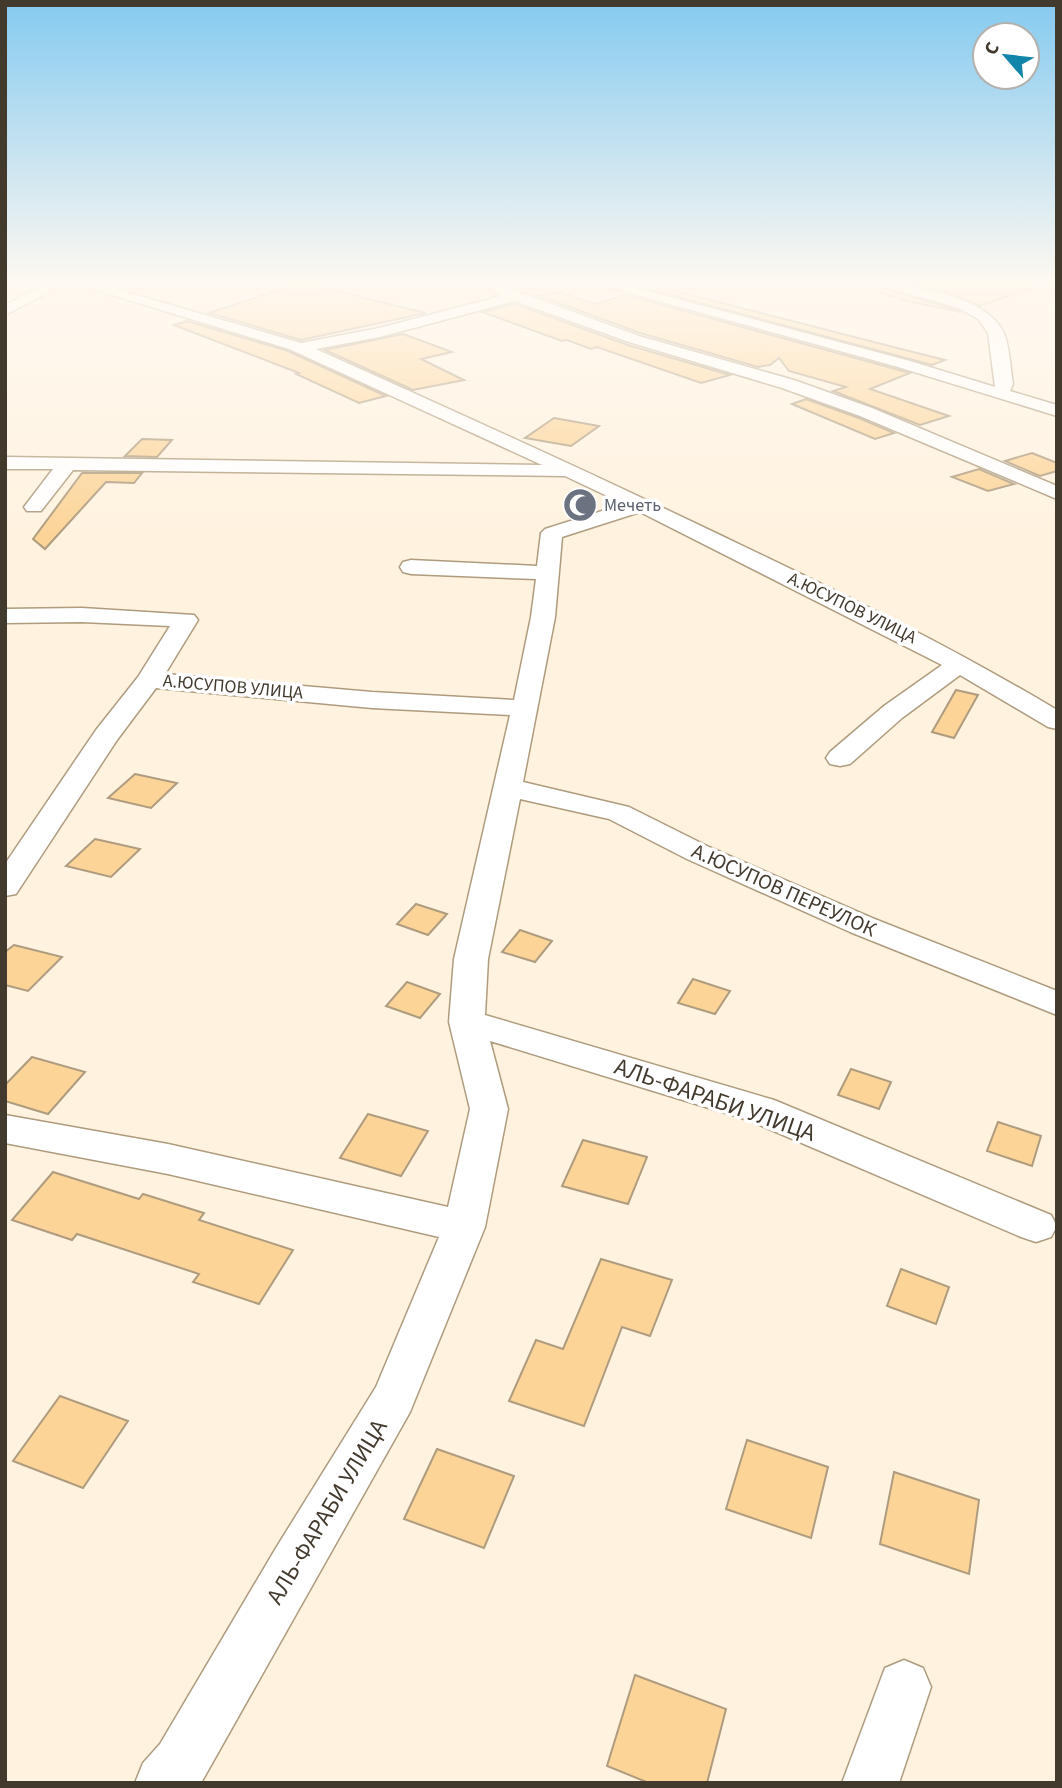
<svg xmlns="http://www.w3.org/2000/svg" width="1062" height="1788" viewBox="0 0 1062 1788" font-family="'Source Sans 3',sans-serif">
<rect width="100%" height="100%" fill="#fff2df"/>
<!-- building -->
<g fill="#fcd498" stroke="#af9b7e" stroke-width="2">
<polygon points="298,284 308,284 426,313 301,340 209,313"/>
<polygon points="911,284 1030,284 1031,288 980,306 947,292"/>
<polygon points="656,286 905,350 945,360 932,365 648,289"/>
<polygon points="881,288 958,310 961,312 902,300 904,299 880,293"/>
<polygon points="558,292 595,304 626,295 910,373 870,389 949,416 920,425 833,391 846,387 789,371 779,358 770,365 758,367 640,333 539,296"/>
<polygon points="515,304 628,345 730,375 701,383 597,347 591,349 567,340 562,341 482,312"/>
<polygon points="187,321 288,351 386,396 359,403 296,374 299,373 174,325"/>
<polygon points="403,334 452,352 421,359 464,380 413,390 325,350"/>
<polygon points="806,399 859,418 894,433 875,439 792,404"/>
<polygon points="554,418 599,426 571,446 525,438"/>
<polygon points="142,439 172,440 157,457 125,456"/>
<polygon points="1032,453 1057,463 1057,471 1040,476 1005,461"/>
<polygon points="979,469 1014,484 988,491 952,477"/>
<polygon points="82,473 142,473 134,483 106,482 45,549 33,539"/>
<polygon points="956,690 978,695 954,738 932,732"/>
<polygon points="135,774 177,783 151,808 108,798"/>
<polygon points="95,839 140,849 111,877 66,866"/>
<polygon points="416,904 447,914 428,935 397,924"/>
<polygon points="520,930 552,941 535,962 502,952"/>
<polygon points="14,945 62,957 28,991 5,985 5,952"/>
<polygon points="693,979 730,991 715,1014 678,1003"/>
<polygon points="407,982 440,994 420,1018 386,1006"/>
<polygon points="32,1057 85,1072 48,1114 5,1101 5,1085"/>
<polygon points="851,1069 891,1082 879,1109 838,1095"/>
<polygon points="368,1114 428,1131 401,1176 340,1158"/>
<polygon points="998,1122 1041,1136 1032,1166 987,1151"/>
<polygon points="583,1140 647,1157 628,1204 562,1186"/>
<polygon points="53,1172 139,1199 143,1194 204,1213 199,1220 293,1250 259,1304 193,1282 199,1274 77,1234 72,1240 12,1220"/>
<polygon points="601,1259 672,1280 650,1336 622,1327 584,1426 509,1401 536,1340 563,1349"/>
<polygon points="901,1269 949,1287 936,1324 887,1306"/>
<polygon points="60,1396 128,1421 83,1488 13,1461"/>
<polygon points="747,1440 828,1467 811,1538 726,1509"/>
<polygon points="437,1449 514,1476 484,1548 404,1519"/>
<polygon points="894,1472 979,1500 969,1574 880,1544"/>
<polygon points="635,1675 726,1709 707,1783 649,1783 607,1766"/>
</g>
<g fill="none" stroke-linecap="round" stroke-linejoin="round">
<!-- minor casing -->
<g stroke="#af9b7e" stroke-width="3">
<g id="minor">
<polygon points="47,284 65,284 5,315 5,305"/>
<path d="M76,284h23l202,59 78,-15 122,-32 -25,-12h21l142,52 155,44 78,28 185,78v13l-197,-83 -78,-28 -153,-46 -114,-41 -135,36 -64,12c143,64 286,129 427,197 107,51 212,103 314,164v19l-9,-2 -88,-52 -58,43 -52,46 -10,2 -10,-2 -4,-6 4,-6 54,-46 58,-41 -302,-153 -78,25 -7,80 -32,165 106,25 80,40 163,71 185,73v24l-207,-83 -163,-73 -78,-40 -89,-20 -32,160 -3,56 289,85 277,115 6,11 -6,11 -15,5 -15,-5 -273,-117 -258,-79 18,68 -23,118 -75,185 -209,371h-66l8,-20 17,-19 116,-196 100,-161 63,-150 -271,-63 -163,-31v-28l163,29 280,63 22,-98 -21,-87 5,-63 56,-244 -138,-7 -216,-20 -39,52 -101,154 -11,2v-32l91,-134 42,-53 32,-51 -88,-4 -77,1v-14l77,-1 112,7 4,5 -33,54 207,18 142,8 17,-83 5,-38 -125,-5 -8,-2 -3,-5 3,-5 8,-2 126,6 4,-33 4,-4 79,-25 -59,-28 -492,-6 -32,41h-14l-3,-4 29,-38h-48v-12l537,8 -253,-116z"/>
<path d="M597,284h24l289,77 85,26 -7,-54 -10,-14 -19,-11 -84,-24c36,0 110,12 128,47 7,14 7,37 10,53l-3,7 47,14v11l-159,-49z"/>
<polygon points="904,1660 923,1668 931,1687 899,1783 842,1783 885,1668"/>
</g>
</g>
<!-- minor -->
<use href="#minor" fill="#fff" fill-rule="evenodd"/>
</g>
<!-- sky -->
<linearGradient id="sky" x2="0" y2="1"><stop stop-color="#85caf0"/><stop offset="0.53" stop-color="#fff9f1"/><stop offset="1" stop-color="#fff9f1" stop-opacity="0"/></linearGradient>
<rect width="1062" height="535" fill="url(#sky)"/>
<!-- icons -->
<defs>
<g id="mosque-disc" transform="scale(1.75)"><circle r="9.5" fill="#6b7280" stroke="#fff"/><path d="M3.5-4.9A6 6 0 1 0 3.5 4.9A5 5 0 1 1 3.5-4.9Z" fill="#fff"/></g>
</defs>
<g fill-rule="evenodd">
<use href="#mosque-disc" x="580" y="505"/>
</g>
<g text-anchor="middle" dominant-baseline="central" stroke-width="7" stroke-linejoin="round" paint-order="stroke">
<!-- far-worship labels -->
<g font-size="18" fill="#5b616d" stroke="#fff" text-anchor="start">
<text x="604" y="505">Мечеть</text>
</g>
<!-- far-street labels -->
<g font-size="18" fill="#433a2e" stroke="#fff">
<text transform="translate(852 608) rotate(26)">А.ЮСУПОВ УЛИЦА</text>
<text transform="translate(233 687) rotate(5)">А.ЮСУПОВ УЛИЦА</text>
</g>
<!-- street labels -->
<g font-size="21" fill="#433a2e" stroke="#fff">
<text transform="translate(784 890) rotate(24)">А.ЮСУПОВ ПЕРЕУЛОК</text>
</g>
<!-- near-street labels -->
<g font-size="24" fill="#433a2e" stroke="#fff">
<text transform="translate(715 1100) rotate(19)">АЛЬ-ФАРАБИ УЛИЦА</text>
<text transform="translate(327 1512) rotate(-59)">АЛЬ-ФАРАБИ УЛИЦА</text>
</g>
</g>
<!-- border -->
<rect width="1062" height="1788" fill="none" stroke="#433a2e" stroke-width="14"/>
<!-- north arrow -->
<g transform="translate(1006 56) rotate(298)"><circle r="33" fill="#ffffff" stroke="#b4b0ab" stroke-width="2"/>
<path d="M0-5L12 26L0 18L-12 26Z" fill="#1385ab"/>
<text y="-10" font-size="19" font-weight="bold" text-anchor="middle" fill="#433a2e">С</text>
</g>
</svg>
